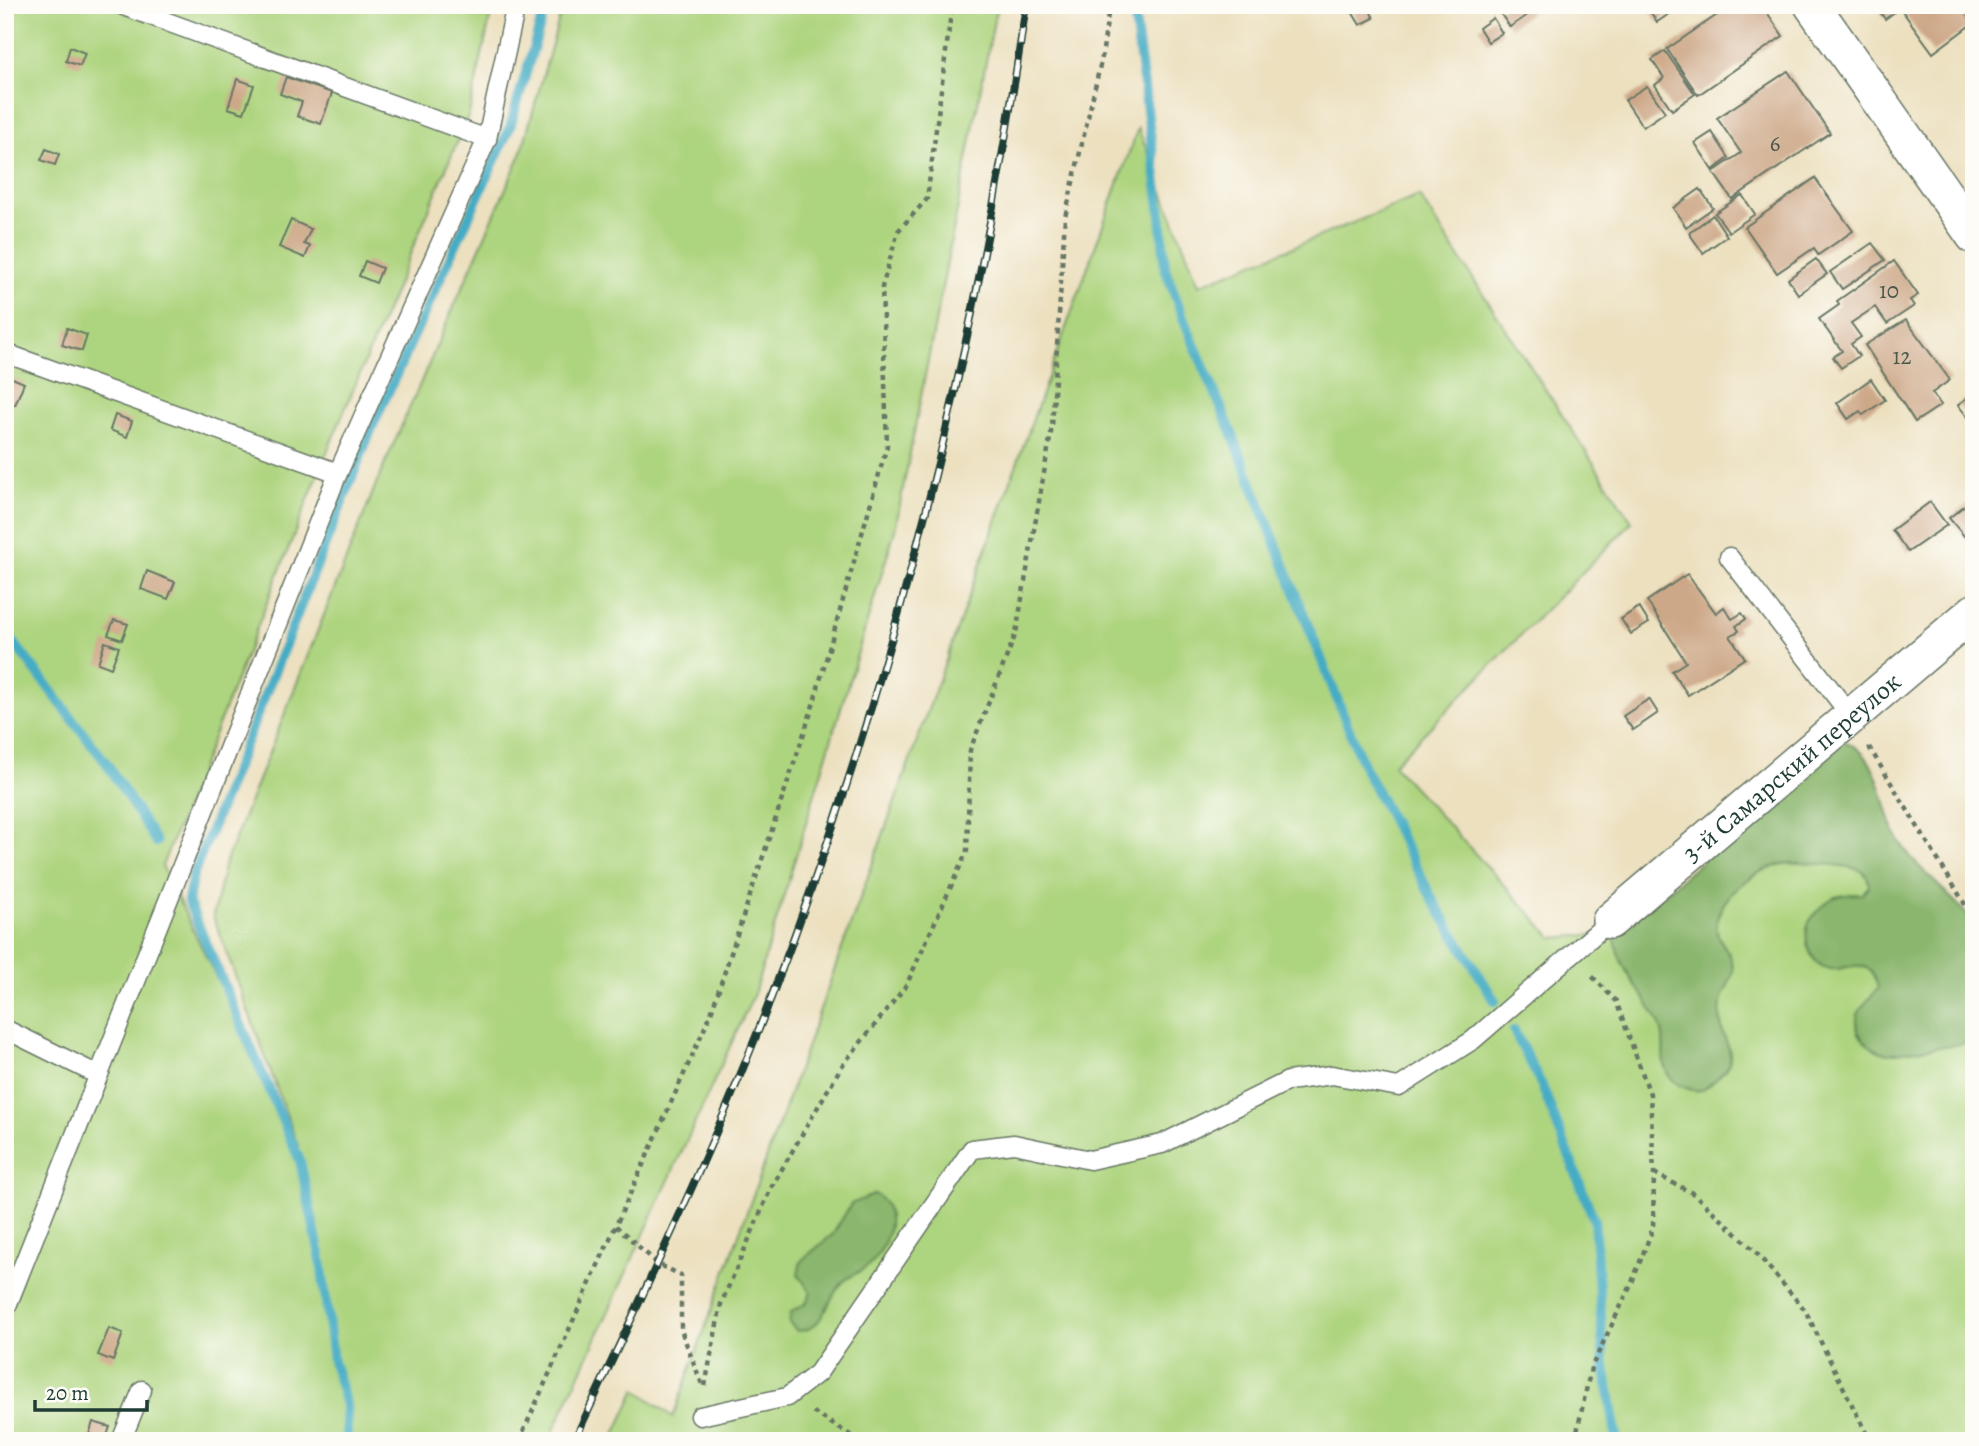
<svg xmlns="http://www.w3.org/2000/svg" width="1979" height="1446" viewBox="0 0 1979 1446" font-family="Alegreya,serif">
<rect width="100%" height="100%" fill="#fdfcf7"/>
<filter id="ink" filterUnits="userSpaceOnUse"><feTurbulence type="fractalNoise" baseFrequency=".0143" numOctaves="2"/><feDisplacementMap in="SourceGraphic" scale="14" xChannelSelector="R" yChannelSelector="G"/><feConvolveMatrix kernelMatrix="1 2 1 2 8 2 1 2 1" color-interpolation-filters="sRGB"/></filter>
<filter id="wash" filterUnits="userSpaceOnUse"><feTurbulence type="fractalNoise" baseFrequency=".00686" numOctaves="4" result="noise"/><feDisplacementMap in="SourceGraphic" scale="28" xChannelSelector="R" yChannelSelector="G"/><feGaussianBlur stdDeviation="1.57" result="paint"/><feColorMatrix in="noise" values="0 0 0 0 0 0 0 0 0 0 0 0 0 0 0 0 0 1.4 0 .05"/><feComposite in="paint" operator="in"/></filter>
<g filter="url(#wash)">
<rect width="100%" height="100%" fill="#ece0bf"/>
<!-- green -->
<g fill="#add47e" stroke="#668859" stroke-width="2">
<polygon points="5,5 493,5 469,114 327,452 162,866 299,1148 213,916 224,866 377,482 521,154 563,5 997,5 895,530 754,994 549,1441 5,1441"/>
<polygon points="1138,128 1199,285 1419,196 1632,522 1393,765 1553,938 1626,932 1816,766 1974,947 1974,1441 612,1441 636,1389 673,1417"/>
</g>
<!-- forest -->
<g fill="#8ab66d" stroke="#547a50" stroke-width="2">
<path d="M1842,741c40,11 39,64 54,94 19,36 55,56 78,89v118l-86,12c-17,-4 -36,-18 -30,-39 3,-11 14,-17 20,-27 -2,-7 -4,-15 -10,-19 -13,-8 -25,2 -38,0 -20,-4 -27,-28 -22,-45 3,-7 12,-15 18,-21 9,-9 24,-9 36,-9l7,-8c-1,-6 -1,-10 -6,-14 -12,-8 -70,-11 -84,-7 -24,7 -47,22 -58,44 -15,31 11,35 12,59 0,12 -10,23 -12,35 -7,49 35,47 -18,87 -11,2 -27,-4 -34,-14 -11,-15 -1,-36 -10,-53 -13,-28 -43,-55 -44,-87z"/>
<path d="M875,1194c25,16 13,54 -6,71 -8,7 -19,10 -27,18 -15,15 -18,49 -45,48l-8,-8 2,-11 15,-9 5,-10 -13,-19 3,-13 32,-27 18,-30z"/>
</g>
<g fill="none" stroke-linecap="round" stroke-linejoin="round">
<!-- stream -->
<g stroke="#44acc4" stroke-width="10">
<polyline points="1133,5 1161,214 1165,268 1183,318 1232,433 1364,767 1434,902 1495,1001"/>
<polyline points="5,631 107,764 156,842"/>
<polyline points="1514,1031 1542,1086 1594,1220 1604,1360 1617,1441"/>
<polyline points="347,1441 346,1405 333,1361 321,1260 300,1161 188,901 193,875 373,425 510,127 546,5"/>
</g>
</g>
<g id="blocks">
<!-- building -->
<g fill="#cda888">
<polygon points="1348,5 1367,5 1374,18 1360,25"/>
<polygon points="1506,5 1542,5 1510,27 1498,10"/>
<polygon points="1646,5 1668,5 1672,12 1657,22"/>
<polygon points="1715,5 1762,5 1783,36 1698,95 1667,49 1720,13"/>
<polygon points="1875,5 1960,5 1973,23 1933,53 1900,8 1885,19"/>
<polygon points="1493,18 1502,33 1488,42 1479,28"/>
<polygon points="70,47 85,53 80,66 66,61"/>
<polygon points="1665,51 1695,94 1672,110 1655,85 1664,78 1652,60"/>
<polygon points="1788,71 1830,133 1732,199 1713,172 1741,153 1717,118"/>
<polygon points="286,77 332,93 321,124 297,116 302,102 280,94"/>
<polygon points="237,79 254,85 244,113 228,108"/>
<polygon points="1647,86 1665,112 1643,127 1625,100"/>
<polygon points="1712,132 1729,158 1713,170 1695,143"/>
<polygon points="46,149 59,154 55,165 41,160"/>
<polygon points="1815,178 1853,231 1818,255 1814,248 1777,273 1745,227"/>
<polygon points="1700,189 1713,208 1686,227 1673,208"/>
<polygon points="1742,195 1755,214 1729,232 1715,213"/>
<polygon points="1713,215 1727,236 1703,253 1689,233"/>
<polygon points="291,220 311,229 304,244 310,246 305,258 279,247"/>
<polygon points="1872,243 1885,260 1842,289 1830,272"/>
<polygon points="1816,259 1827,274 1798,294 1788,279"/>
<polygon points="365,261 382,268 376,283 359,276"/>
<polygon points="1894,261 1918,295 1910,300 1914,306 1887,324 1875,307 1851,323 1861,337 1851,344 1859,356 1841,368 1833,357 1842,351 1819,319 1839,305 1837,301"/>
<polygon points="1906,320 1950,380 1932,393 1941,405 1915,422 1865,345"/>
<polygon points="67,328 87,335 82,351 62,345"/>
<polygon points="10,377 24,383 15,405 5,401"/>
<polygon points="1871,379 1885,400 1863,415 1860,411 1848,419 1837,403"/>
<polygon points="1974,392 1974,425 1958,405"/>
<polygon points="115,415 132,421 127,437 110,430"/>
<polygon points="1974,498 1974,548 1949,518"/>
<polygon points="1930,502 1947,525 1908,552 1892,530"/>
<polygon points="147,571 175,582 168,599 141,589"/>
<polygon points="1687,574 1716,613 1724,607 1732,619 1742,613 1746,619 1736,626 1739,631 1730,636 1745,658 1688,695 1672,671 1686,662 1647,601"/>
<polygon points="1639,607 1649,623 1631,634 1621,619"/>
<polygon points="114,620 128,624 122,640 108,635"/>
<polygon points="105,642 119,647 111,668 98,663"/>
<polygon points="1649,699 1658,713 1633,730 1623,716"/>
<polygon points="109,1328 123,1333 113,1361 98,1355"/>
<polygon points="93,1422 110,1427 105,1441 87,1441"/>
</g>
</g>
</g>
<g filter="url(#ink)">
<use href="#blocks" fill-opacity="0" stroke="#677665" stroke-width="2"/>
<g fill="none" stroke-linecap="round" stroke-linejoin="round">
<!-- service casing -->
<g stroke="#677665" stroke-width="21">
<g id="service">
<polyline points="121,5 487,139"/>
<polyline points="5,353 338,473"/>
<polyline points="1729,557 1851,716"/>
<polyline points="5,1029 98,1075"/>
<polyline points="5,1311 338,473 487,139 516,5"/>
<polyline points="700,1416 787,1397 818,1373 972,1149 1014,1144 1090,1160 1162,1144 1288,1081 1332,1075 1399,1087 1473,1040 1610,921"/>
<polyline points="121,1441 142,1390"/>
</g>
</g>
<!-- minor casing -->
<g stroke="#677665" stroke-width="38">
<g id="minor">
<polyline points="1812,5 1974,236"/>
<path id="s1" d="M1610,921l364,-309"/>
</g>
</g>
<!-- path -->
<g stroke="#677665" stroke-width="4.5" stroke-dasharray="5 5" stroke-linecap="butt">
<polyline points="1869,747 1974,919"/>
<polyline points="1654,1173 1694,1194 1754,1250 1805,1310 1870,1441"/>
<polyline points="616,1226 658,1264 681,1275 681,1330 703,1387"/>
<polyline points="705,1386 721,1304 771,1188 841,1067 906,986 967,851 970,750 1016,633 1052,427 1065,217 1102,57 1108,14"/>
<polyline points="813,1412 860,1441"/>
<polyline points="519,1441 710,1016 811,712 887,446 882,287 898,231 927,199 952,5"/>
<polyline points="1575,1441 1591,1368 1631,1285 1653,1228 1654,1173 1650,1094 1616,1001 1589,973"/>
</g>
<!-- service -->
<use href="#service" stroke="#fff" stroke-width="18"/>
<!-- minor -->
<use href="#minor" stroke="#fff" stroke-width="35"/>
<!-- rail casing -->
<g stroke="#1f3d34" stroke-width="8">
<path id="rail" d="M574,1441c67,-142 135,-284 192,-430 126,-324 211,-662 260,-1006"/>
</g>
<!-- rail -->
<use href="#rail" stroke="#fdfcf7" stroke-width="5" stroke-dasharray="16" stroke-linecap="butt"/>
</g>
</g>
<g text-anchor="middle" dominant-baseline="central" stroke-width="5" stroke-linejoin="round" paint-order="stroke">
<!-- number labels -->
<g font-size="23" fill="#4a5849">
<text x="1775" y="143">6</text>
<text x="1889" y="290">10</text>
<text x="1902" y="356">12</text>
</g>
<!-- street labels -->
<g font-size="26" fill="#1f3d34" stroke="#fdfcf7">
<text stroke="none"><textPath href="#s1" startOffset="238">3-й Самарский переулок</textPath></text>
</g>
</g>
<!-- margin -->
<rect width="1979" height="1446" fill="none" stroke="#fdfcf7" stroke-width="28"/>
<!-- scale -->
<path d="M35 1400v10h112v-10" fill="none" stroke="#1f3d34" stroke-width="3.5"/>
<text x="46" y="1400" font-size="21" fill="#1f3d34" stroke="#fdfcf7" stroke-width="5" paint-order="stroke">20 m</text>
</svg>
